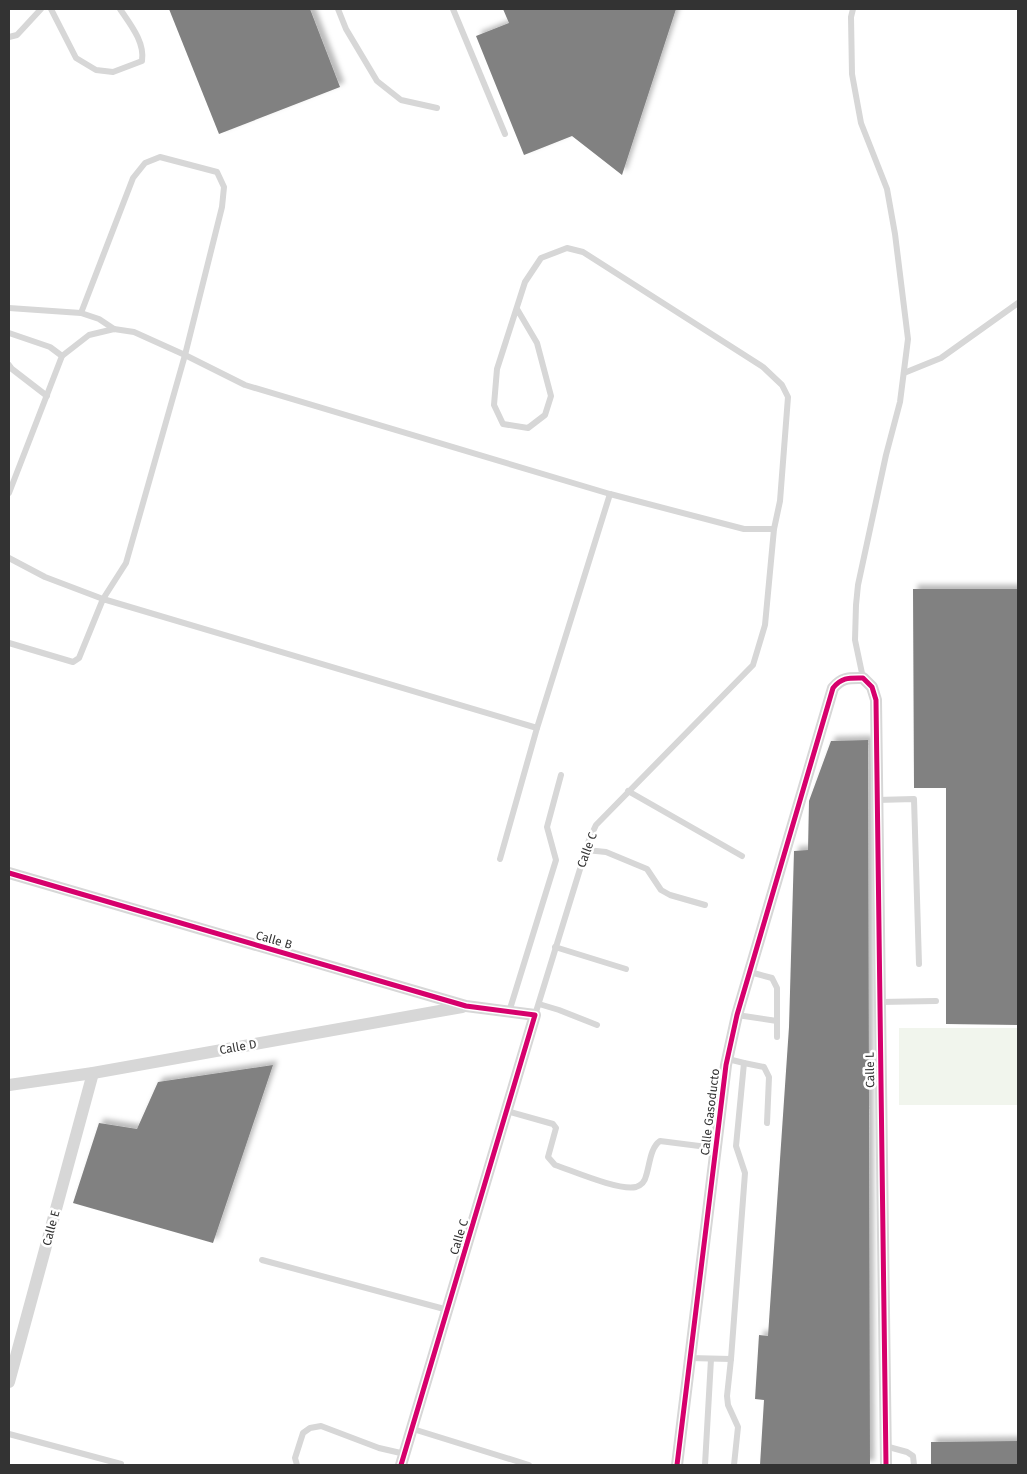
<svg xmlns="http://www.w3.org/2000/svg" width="1027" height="1474" viewBox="0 0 1027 1474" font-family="'Fira Sans',sans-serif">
<defs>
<filter id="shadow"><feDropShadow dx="4.5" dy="-4.5" stdDeviation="2.5" flood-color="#0004"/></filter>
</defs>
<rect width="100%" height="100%" fill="#fff"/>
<!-- green -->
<rect fill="#f1f5ed" x="899" y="1028" width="119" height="77"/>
<!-- building -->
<g fill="#818181" filter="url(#shadow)">
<polygon points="169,9 310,9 340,87 219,134"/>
<polygon points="503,9 676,9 622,175 572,136 524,155 476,36 509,23"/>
<polygon points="913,589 1018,589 1018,1025 946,1024 946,788 914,788"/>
<polygon points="868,740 870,1465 760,1465 764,1400 755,1399 759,1335 768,1336 789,1027 794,851 808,850 809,801 831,741"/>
<polygon points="273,1065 213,1243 73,1203 99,1123 137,1129 158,1082"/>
<polygon points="1018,1441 1018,1465 931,1465 931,1442"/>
</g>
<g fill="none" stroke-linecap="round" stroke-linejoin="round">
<!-- lane -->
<g stroke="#d7d7d7" stroke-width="6">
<path d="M51,9l25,49 20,12 17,2 29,-11c3,-19 -12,-37 -22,-52"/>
<polyline points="338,9 346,29 377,81 401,100 437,108"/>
<polyline points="453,9 505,134"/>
<polyline points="853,9 851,17 852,74 861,123 887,189 895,234 908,339 900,402 886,455 858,585 856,605 855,640 863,678"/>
<polyline points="9,37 17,35 41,9"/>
<polyline points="9,308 81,313 99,319 114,329"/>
<polyline points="9,333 50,347 62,356 9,493"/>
<polyline points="62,356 89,335 114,329 134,332 185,355 245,385 610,494 744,529 774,529 780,501 788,397 782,385 763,367 583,252 567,248 541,258 525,282 497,369 494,405 503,424 528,428 545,415 551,396 537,343 517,309"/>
<polyline points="9,365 12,369 47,396"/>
<polyline points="904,373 941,358 1018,303"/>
<polyline points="9,558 45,577 103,599 126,563 185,355 222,207 224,187 217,172 160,157 145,163 133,178 81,313"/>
<polyline points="9,643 73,662 79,658 103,599 537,728"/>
<polyline points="628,791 742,856"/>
<polyline points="877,800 914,799 919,964"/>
<polyline points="586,850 606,852 647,869 661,890 670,895 705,905"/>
<polyline points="500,859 537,728 610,494"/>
<polyline points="555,947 626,969"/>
<polyline points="750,972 772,978 777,988 777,1037"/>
<polyline points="880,1002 936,1001"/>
<polyline points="539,1004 559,1010 597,1025"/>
<polyline points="509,1012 556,860 547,827 561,775"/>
<polyline points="535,1015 589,840 596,825 753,665 765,625 774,529"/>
<polyline points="737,1015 777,1021"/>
<polyline points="744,1063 764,1067 769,1077 767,1123"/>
<path d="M507,1111l46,13 3,4 -8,29 7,8c18,6 64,26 81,22 6,-2 9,-6 10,-11 4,-12 4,-28 14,-35l55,7"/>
<polyline points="262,1260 448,1310"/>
<polyline points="689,1358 731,1359 745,1173 736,1146 744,1063 728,1059"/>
<polyline points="731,1359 727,1396 728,1405 738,1427 734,1465"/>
<polyline points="413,1429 529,1465"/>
<polyline points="9,1434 121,1464"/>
<polyline points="885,1446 907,1452 913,1456 914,1465"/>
<polyline points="297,1465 295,1458 303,1433 310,1428 321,1426 379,1448 405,1454"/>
<polyline points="705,1465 711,1359"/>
</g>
<!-- street -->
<g stroke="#d7d7d7" stroke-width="12">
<polyline points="9,873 466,1006 535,1015 401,1465"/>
<polyline points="9,1085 93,1073 462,1007"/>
<polyline points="9,1382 93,1073"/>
<path d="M677,1465l49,-400 11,-50 96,-327c9,-11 16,-10 30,-10l9,9 4,13 10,765"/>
</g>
<!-- cycleway casing -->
<g stroke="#fff" stroke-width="8">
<g id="cycleway">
<polyline points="9,873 466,1006 535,1015 401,1465"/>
<path d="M677,1465l49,-400 11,-50 96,-327c9,-11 16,-10 30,-10l9,9 4,13 10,765"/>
</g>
</g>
<!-- cycleway -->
<use href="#cycleway" stroke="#d6006c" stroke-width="5"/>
</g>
<g text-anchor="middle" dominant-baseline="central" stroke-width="5" stroke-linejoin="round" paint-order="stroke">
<!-- street labels -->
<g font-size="12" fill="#333" stroke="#fff">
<text transform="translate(587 850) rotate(-70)">Calle C</text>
<text transform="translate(274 940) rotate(16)">Calle B</text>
<text transform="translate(238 1047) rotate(-10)">Calle D</text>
<text transform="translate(870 1070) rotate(-91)">Calle L</text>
<text transform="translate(710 1112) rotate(-83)">Calle Gasoducto</text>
<text transform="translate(51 1228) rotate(-75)">Calle E</text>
<text transform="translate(459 1237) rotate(-73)">Calle C</text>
</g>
</g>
<!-- border -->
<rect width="1027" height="1474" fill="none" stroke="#333333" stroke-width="20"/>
</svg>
